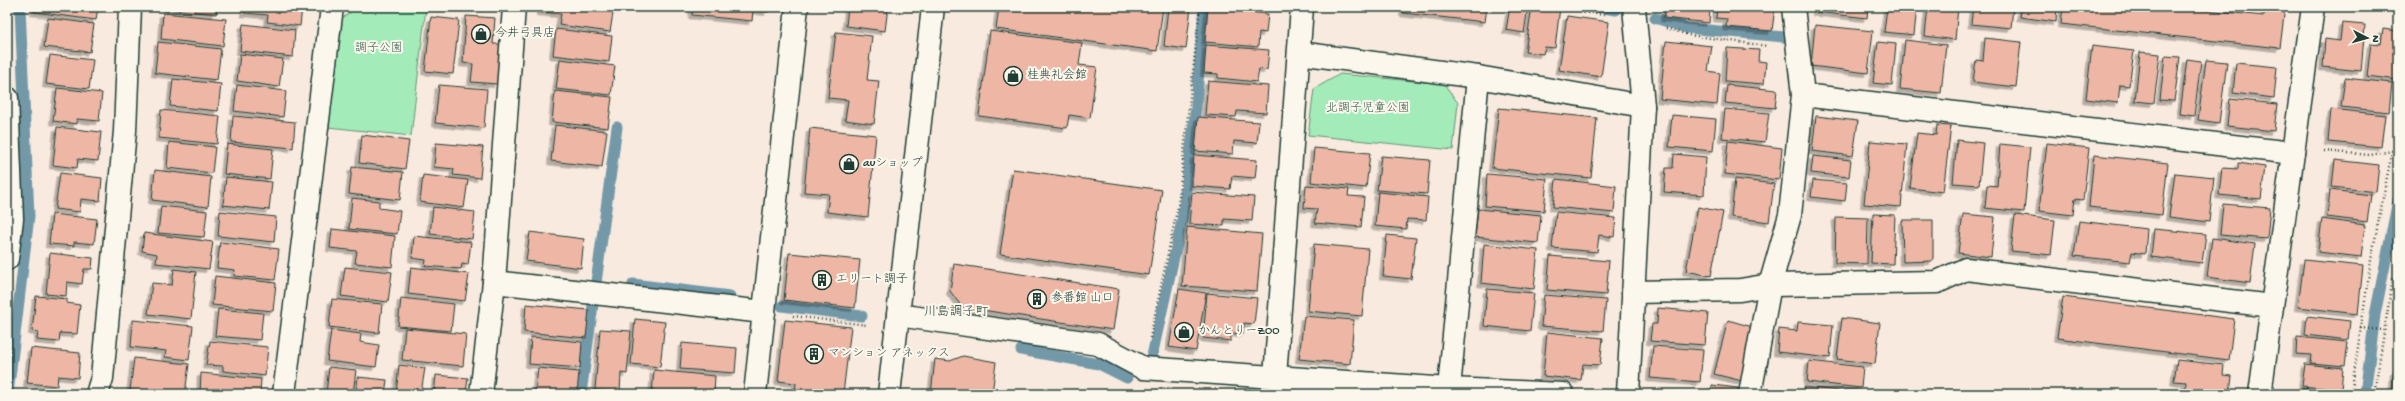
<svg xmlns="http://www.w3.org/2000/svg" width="2405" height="401" viewBox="0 0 2405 401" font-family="'Gochi Hand','Klee One',sans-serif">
<defs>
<filter id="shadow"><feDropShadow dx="-3.5" dy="3.5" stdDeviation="0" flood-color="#0004"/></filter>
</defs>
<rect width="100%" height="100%" fill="#f8eade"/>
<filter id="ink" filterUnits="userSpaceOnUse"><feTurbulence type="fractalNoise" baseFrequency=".025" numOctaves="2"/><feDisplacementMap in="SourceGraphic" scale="8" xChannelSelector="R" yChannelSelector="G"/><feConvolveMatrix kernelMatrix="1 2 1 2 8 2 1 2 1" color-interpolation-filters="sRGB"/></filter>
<g filter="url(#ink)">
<!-- green -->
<g fill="#a3ebb8" stroke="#619476">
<polygon points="357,7 426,7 411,136 328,127 340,20"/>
<polygon points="1340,74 1444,84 1458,103 1453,150 1308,135 1314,89"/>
</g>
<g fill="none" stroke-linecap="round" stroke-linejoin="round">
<!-- stream -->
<g stroke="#7399a9" stroke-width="11">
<polyline points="1596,7 1616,10"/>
<polyline points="1655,18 1687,28 1784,37"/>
<polyline points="633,284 730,296"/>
<polyline points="782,306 862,316"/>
<polyline points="1021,350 1099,364 1127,378"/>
<polyline points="1152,356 1182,221 1196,107 1204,7"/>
<polyline points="8,394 29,216 20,7"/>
<polyline points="581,394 617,127"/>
<polyline points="2365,394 2375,315 2398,200"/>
</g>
</g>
<!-- building -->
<g fill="#eeb6a4" stroke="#1f3d34" filter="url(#shadow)">
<polygon points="35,7 98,7 96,20 34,12"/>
<polygon points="169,7 217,7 216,14 169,9"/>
<polygon points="245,7 302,7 300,26 267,22 268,15 244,13"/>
<polygon points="540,7 614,7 610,32 559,25 561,14 540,12"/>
<polygon points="693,7 768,7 768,12 753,10 752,21 692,15"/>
<polygon points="848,7 888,7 885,31 846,26"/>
<polygon points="999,7 1163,7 1157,51 996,29"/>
<polygon points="1168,7 1191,7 1186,49 1164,46"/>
<polygon points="1404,7 1487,7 1485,22 1403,13"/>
<polygon points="1510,7 1528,7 1524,33 1506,30"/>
<polygon points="1532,7 1560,7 1555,48 1545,47 1543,54 1525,52"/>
<polygon points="1665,7 1710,7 1709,23 1664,18"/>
<polygon points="1717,7 1775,7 1772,31 1726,27 1727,19 1716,18"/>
<polygon points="1817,7 1868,7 1867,18 1816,12"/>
<polygon points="1887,7 1917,7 1914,35 1884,32"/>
<polygon points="1928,7 1958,7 1955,40 1925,36"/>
<polygon points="1973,7 2013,7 2011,28 1971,24"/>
<polygon points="2022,7 2057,7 2056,22 2020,17"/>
<polygon points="2063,7 2178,7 2264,16 2265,7 2285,7 2280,48 2061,24"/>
<polygon points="1208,8 1268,14 1266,33 1259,32 1258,47 1205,42"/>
<polygon points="163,13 226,19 223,46 161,39"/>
<polygon points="466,16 495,18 493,44 500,44 497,84 471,82 473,64 463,63"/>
<polygon points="1567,16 1609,22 1601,77 1559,70"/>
<polygon points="431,17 459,20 453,74 425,71"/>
<polygon points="48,18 94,24 90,52 44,47"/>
<polygon points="2342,23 2365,25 2361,71 2323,67 2325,39 2340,41"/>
<polygon points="243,24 295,30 293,57 240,51"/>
<polygon points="1815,25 1873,31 1868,73 1811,66"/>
<polygon points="556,29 612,36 609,62 553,55"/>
<polygon points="2383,29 2398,31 2398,80 2367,76 2371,43 2381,44"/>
<polygon points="990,31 1082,43 1079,65 1097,67 1090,118 1069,115 1067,128 979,116"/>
<polygon points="836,32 872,36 867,80 879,81 874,124 845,120 848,100 828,98"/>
<polygon points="1985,38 2021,42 2016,87 1973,82 1976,60 1983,61"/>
<polygon points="1905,40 1946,45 1941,93 1900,89"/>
<polygon points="1666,41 1712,46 1708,71 1720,73 1717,105 1660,99"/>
<polygon points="158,42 221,49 217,80 155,73"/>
<polygon points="1878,42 1896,44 1892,85 1873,83"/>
<polygon points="1206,45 1269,50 1267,70 1259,69 1257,82 1218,78 1218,74 1204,73"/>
<polygon points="2092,46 2134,51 2129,86 2120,85 2118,103 2086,99"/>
<polygon points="1727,48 1759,50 1758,61 1766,62 1764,84 1725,81"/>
<polygon points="2140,52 2160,54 2154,103 2135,101"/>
<polygon points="240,54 283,59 279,87 237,81"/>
<polygon points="50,55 93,60 89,89 46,84"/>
<polygon points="2165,56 2180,57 2174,101 2160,100"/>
<polygon points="560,59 615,66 611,95 556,89"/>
<polygon points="2187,59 2201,61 2194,116 2180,114"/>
<polygon points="2206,60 2227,62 2219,123 2198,120"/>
<polygon points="2236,63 2277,67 2274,98 2233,93"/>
<polygon points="2345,78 2392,83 2389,112 2341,107"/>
<polygon points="173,79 221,84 218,111 170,106"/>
<polygon points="1208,81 1268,86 1266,113 1237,111 1236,117 1205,115"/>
<polygon points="237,85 286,91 283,117 234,111"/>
<polygon points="439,85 487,89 484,128 435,123"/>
<polygon points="1727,85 1777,90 1775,108 1725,103"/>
<polygon points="57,88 102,93 99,121 77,119 77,124 53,121"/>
<polygon points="555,91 612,97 608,128 552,122"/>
<polygon points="2230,99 2277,104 2274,131 2227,126"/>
<polygon points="1499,108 1597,118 1591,178 1492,168"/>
<polygon points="1725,109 1769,113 1765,142 1722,138"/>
<polygon points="2331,109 2385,115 2381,147 2328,142"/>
<polygon points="161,110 220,116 217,144 159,138"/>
<polygon points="1672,115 1716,119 1713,151 1669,147"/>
<polygon points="233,116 295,122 293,148 231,142"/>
<polygon points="1816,116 1858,121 1853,156 1812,151"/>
<polygon points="1198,117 1259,122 1257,143 1234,141 1233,154 1195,151"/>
<polygon points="555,125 607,131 602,167 551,161"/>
<polygon points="1937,125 1951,126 1943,192 1910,188 1917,133 1936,135"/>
<polygon points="57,127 101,132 98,161 78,159 77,168 53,165"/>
<polygon points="810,128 876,135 868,217 827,212 829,194 804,192"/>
<polygon points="362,135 409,141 405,169 359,163"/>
<polygon points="1957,140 1983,143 1979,185 1953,183"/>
<polygon points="1728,141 1782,148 1779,180 1725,174"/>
<polygon points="1870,141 1907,144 1901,207 1864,204"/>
<polygon points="169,142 215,147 212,173 167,168"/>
<polygon points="436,143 483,147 480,178 453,175 454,169 434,167"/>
<polygon points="2047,143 2089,148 2083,200 2075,199 2073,215 2039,211"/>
<polygon points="227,144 273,149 270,179 224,174"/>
<polygon points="2000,144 2030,147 2024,212 1985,208 1987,185 1997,186"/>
<polygon points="1314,148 1370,153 1366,188 1311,182"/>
<polygon points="1674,154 1706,157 1704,195 1664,192 1666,168 1673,168"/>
<polygon points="1194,155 1257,160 1255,178 1232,176 1230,189 1192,186"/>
<polygon points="2094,155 2168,163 2162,215 2089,207"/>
<polygon points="1381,156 1430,160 1427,194 1377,190"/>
<polygon points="1813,156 1851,160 1849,177 1811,173"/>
<polygon points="2335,160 2379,165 2376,192 2332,187"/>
<polygon points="2238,163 2265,167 2261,199 2219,195 2222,168 2238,169"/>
<polygon points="352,167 403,172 400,200 349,194"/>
<polygon points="1013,169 1162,190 1149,275 1000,254"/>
<polygon points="155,170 211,177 208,207 152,200"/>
<polygon points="60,173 102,178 100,201 81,199 80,212 55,209"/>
<polygon points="2175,173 2214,177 2209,222 2169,217"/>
<polygon points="1487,174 1547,179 1544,211 1485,206"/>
<polygon points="423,175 468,180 464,208 420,202"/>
<polygon points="226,177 272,182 269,210 223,205"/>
<polygon points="1556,179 1616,186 1614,213 1553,207"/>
<polygon points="1735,179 1774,184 1769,222 1731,217"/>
<polygon points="1813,180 1847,183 1845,201 1811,197"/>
<polygon points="1306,185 1349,189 1348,196 1364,197 1361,227 1315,223 1317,209 1304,208"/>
<polygon points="2330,190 2371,195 2367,222 2327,217"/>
<polygon points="1192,192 1254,197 1252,221 1224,219 1224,226 1189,224"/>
<polygon points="1378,192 1428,197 1426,220 1407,219 1406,229 1375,226"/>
<polygon points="352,198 379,201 379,208 400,211 397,234 349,229"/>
<polygon points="2223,204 2270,208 2267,239 2220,235"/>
<polygon points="161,206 207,211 204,237 158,233"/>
<polygon points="433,207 475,212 472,239 430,234"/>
<polygon points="1698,207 1723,212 1711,276 1686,271"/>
<polygon points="1478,209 1541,215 1538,243 1475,237"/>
<polygon points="220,211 276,217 274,242 218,236"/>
<polygon points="1556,212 1616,218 1614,237 1599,235 1597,252 1552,248"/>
<polygon points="52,214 97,219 94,244 74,242 74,246 49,244"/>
<polygon points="1873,214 1895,215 1893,264 1871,263"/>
<polygon points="1963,214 1995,217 1991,257 1958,253"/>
<polygon points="2015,215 2055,220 2051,255 2011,251"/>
<polygon points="1836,217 1868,218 1867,264 1835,263"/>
<polygon points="2322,219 2365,225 2361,257 2318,252"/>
<polygon points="1902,220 1933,220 1933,261 1903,262"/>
<polygon points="2079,221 2147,229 2145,254 2132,252 2130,262 2074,256"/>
<polygon points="1187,227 1262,234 1257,291 1182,286"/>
<polygon points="332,229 395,236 392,267 355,263 357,251 330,248"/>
<polygon points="2154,229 2206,234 2202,263 2151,257"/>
<polygon points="530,232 584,239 581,268 526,261"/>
<polygon points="144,233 213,242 209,269 156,263 157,254 142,251"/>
<polygon points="1387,235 1416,238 1411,279 1383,276"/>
<polygon points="414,236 471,242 468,265 462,264 461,269 425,266 426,260 412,258"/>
<polygon points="2212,238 2255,244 2250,283 2207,277"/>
<polygon points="220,242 279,249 275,280 234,276 235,270 217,268"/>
<polygon points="1314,244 1368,249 1362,316 1308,311"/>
<polygon points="1484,244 1538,250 1534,289 1481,283"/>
<polygon points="50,253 93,258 92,269 84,269 82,284 67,282 66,296 46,294"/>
<polygon points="789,253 860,260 855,308 784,300"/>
<polygon points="1550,256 1609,261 1606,295 1547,290"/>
<polygon points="2304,260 2363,266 2358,314 2298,307"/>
<polygon points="954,264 1119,289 1113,330 962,307 950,291"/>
<polygon points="345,267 392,272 388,302 341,296"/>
<polygon points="411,267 469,274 465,301 408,294"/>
<polygon points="174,269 196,272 191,319 148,314 152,283 172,285"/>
<polygon points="215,276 276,283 273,311 212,305"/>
<polygon points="1179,289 1206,293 1196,351 1169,347"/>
<polygon points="1487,289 1534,293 1530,331 1484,326"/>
<polygon points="1207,293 1257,298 1254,324 1244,323 1243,334 1231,333 1231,341 1203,338"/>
<polygon points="1544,295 1606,300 1603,331 1541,326"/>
<polygon points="36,296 67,299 67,303 80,305 77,334 60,333 59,342 37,340 38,332 32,331"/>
<polygon points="2063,297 2234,319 2229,360 2057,338"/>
<polygon points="401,298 454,304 451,331 398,326"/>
<polygon points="332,299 382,304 379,333 329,327"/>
<polygon points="526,304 589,310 586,338 524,332"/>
<polygon points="1658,308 1708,313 1705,345 1650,341 1652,324 1657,324"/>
<polygon points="218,309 263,313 260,340 215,336"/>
<polygon points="1304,316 1354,320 1350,364 1299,359"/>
<polygon points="2307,316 2350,321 2348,340 2305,335"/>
<polygon points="1842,318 1880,323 1875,364 1837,359"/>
<polygon points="635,319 665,322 660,367 631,364"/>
<polygon points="133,320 193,326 189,360 165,357 166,351 131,347"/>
<polygon points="785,320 851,327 843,394 795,394 796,383 778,381"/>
<polygon points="1728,320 1756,328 1742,381 1714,374"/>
<polygon points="1798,322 1833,325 1830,358 1777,352 1779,329 1797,331"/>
<polygon points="405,328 466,334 463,366 402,360"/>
<polygon points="600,329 631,331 627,374 621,373 620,392 595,390"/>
<polygon points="331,330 361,334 360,342 379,345 376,367 327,361"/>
<polygon points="1547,332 1603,338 1600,365 1583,364 1581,380 1543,376"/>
<polygon points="531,337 582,342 580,368 529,364"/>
<polygon points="2297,337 2348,342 2345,366 2311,363 2312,355 2296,354"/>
<polygon points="210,341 268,347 265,376 223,371 223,366 206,365"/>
<polygon points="682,343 737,348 735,373 680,369"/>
<polygon points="1653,346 1703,350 1700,382 1650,378"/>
<polygon points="31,348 80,353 78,378 58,376 57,386 27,383"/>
<polygon points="963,356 996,362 992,394 931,394 935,359 950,361"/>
<polygon points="134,358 189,364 185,394 130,391"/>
<polygon points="2177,360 2224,365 2223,375 2232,376 2230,394 2185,394 2186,382 2174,381"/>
<polygon points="1809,361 1863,367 1861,388 1807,382"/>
<polygon points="2305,364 2343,368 2341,390 2302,386"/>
<polygon points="399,365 425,368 421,393 426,394 396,394"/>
<polygon points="329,367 356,370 353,394 326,394"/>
<polygon points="538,368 579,372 577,394 535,394"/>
<polygon points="654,370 715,376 714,394 652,394"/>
<polygon points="2394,370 2398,370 2398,394 2392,394"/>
<polygon points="201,373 261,379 260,394 200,394"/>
<polygon points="436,375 468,378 466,394 434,394"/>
<polygon points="358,377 387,380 385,394 356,394"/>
<polygon points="1712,385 1738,388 1738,394 1711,394"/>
<polygon points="1804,387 1857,393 1857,394 1803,394"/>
<polygon points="2301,388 2341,393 2341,394 2300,394"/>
</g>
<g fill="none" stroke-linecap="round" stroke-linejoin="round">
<!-- street casing -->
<g stroke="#1f3d34" stroke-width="25">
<g id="street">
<polyline points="1299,53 1478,77 1643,106"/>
<polyline points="1803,95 2293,153"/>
<polyline points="7,98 12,219 7,259"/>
<polyline points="494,282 764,312"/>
<polyline points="1633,292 1740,290 1770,285 1937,282 1966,269 2272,306"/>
<polyline points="898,315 1098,344 1143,368 1449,389 1563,394"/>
<polyline points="1275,377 1302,7"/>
<polyline points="1449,389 1478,77"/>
<polyline points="97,394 102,378 125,131 130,7"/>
<polyline points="284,394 332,7"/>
<polyline points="481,394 494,282 514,7"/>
<polyline points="755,394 797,7"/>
<polyline points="1628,394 1643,106 1634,7"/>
<polyline points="1750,394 1770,285 1790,215 1803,95 1793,7"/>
<polyline points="2260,394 2313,7"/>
</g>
</g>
<!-- secondary casing -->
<g stroke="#1f3d34" stroke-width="25">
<polyline id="secondary" points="889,394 933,7"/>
</g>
<!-- path -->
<g stroke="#1f3d34" stroke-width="2.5" stroke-dasharray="1 3" stroke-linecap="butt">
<polyline points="1578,7 1581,12 1605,15"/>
<polyline points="1666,28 1689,35 1767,46"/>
<polyline points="2324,151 2370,155 2392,151 2371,260 2351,394"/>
<polyline points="793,316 867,325"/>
<polyline points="2360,328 2383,330"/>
<polyline points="1150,338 1178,206 1200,7"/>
<polyline points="2374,394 2393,278 2398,278"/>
</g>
<!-- street -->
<use href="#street" stroke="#fbf7ec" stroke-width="22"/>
<!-- secondary -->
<use href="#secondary" stroke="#fbf7ec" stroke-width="22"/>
</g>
</g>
<!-- icons -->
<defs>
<g id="shop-ring" transform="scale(1)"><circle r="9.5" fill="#fbf7ec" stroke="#1f3d34" stroke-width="1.5"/><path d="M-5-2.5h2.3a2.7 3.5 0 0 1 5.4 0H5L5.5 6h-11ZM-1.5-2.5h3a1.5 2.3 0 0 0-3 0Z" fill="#1f3d34"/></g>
<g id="building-ring" transform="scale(1)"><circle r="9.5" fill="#fbf7ec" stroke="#1f3d34" stroke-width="1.5"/><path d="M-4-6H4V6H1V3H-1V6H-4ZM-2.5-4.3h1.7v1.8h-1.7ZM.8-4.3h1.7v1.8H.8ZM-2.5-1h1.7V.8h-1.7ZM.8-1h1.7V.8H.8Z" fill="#1f3d34"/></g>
</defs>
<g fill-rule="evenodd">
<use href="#shop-ring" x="481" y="34"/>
<use href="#shop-ring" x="1013" y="76"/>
<use href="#shop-ring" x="849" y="164"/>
<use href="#building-ring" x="822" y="280"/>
<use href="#building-ring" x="1037" y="299"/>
<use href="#shop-ring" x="1184" y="332"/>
<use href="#building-ring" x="814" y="354"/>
</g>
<g text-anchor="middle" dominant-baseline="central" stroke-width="4" stroke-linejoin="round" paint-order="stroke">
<!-- poi labels -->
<g font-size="12" fill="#1f3d34" stroke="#fbf7ec" text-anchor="start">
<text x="495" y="34">今井弓具店</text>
<text x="1027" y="76">桂典礼会館</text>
<text x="863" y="164">auショップ</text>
<text x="836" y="280">エリート調子</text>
<text x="1051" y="299">参番館 山口</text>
<text x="1198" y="332">かんとりーZOO</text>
<text x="828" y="354">マンション アネックス</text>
</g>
<!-- park labels -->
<g font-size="12" fill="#39604e" stroke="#fbf7ec">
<text x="379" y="49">調子公園</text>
<text x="1368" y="109">北調子児童公園</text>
</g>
<!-- neighbourhood labels -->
<g font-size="13" fill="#1f3d34" stroke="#fbf7ec">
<text x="956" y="312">川島調子町</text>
</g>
</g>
<!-- margin -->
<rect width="2405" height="401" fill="none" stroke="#fbf7ec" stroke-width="24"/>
<rect x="12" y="12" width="2381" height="377" fill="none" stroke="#1f3d34" stroke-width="1.5" filter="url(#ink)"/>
<!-- north arrow -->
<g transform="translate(2367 38) rotate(96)" stroke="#fbf7ec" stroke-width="3" paint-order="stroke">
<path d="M0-3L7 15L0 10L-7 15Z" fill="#1f3d34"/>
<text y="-6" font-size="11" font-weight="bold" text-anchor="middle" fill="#1f3d34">N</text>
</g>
</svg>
